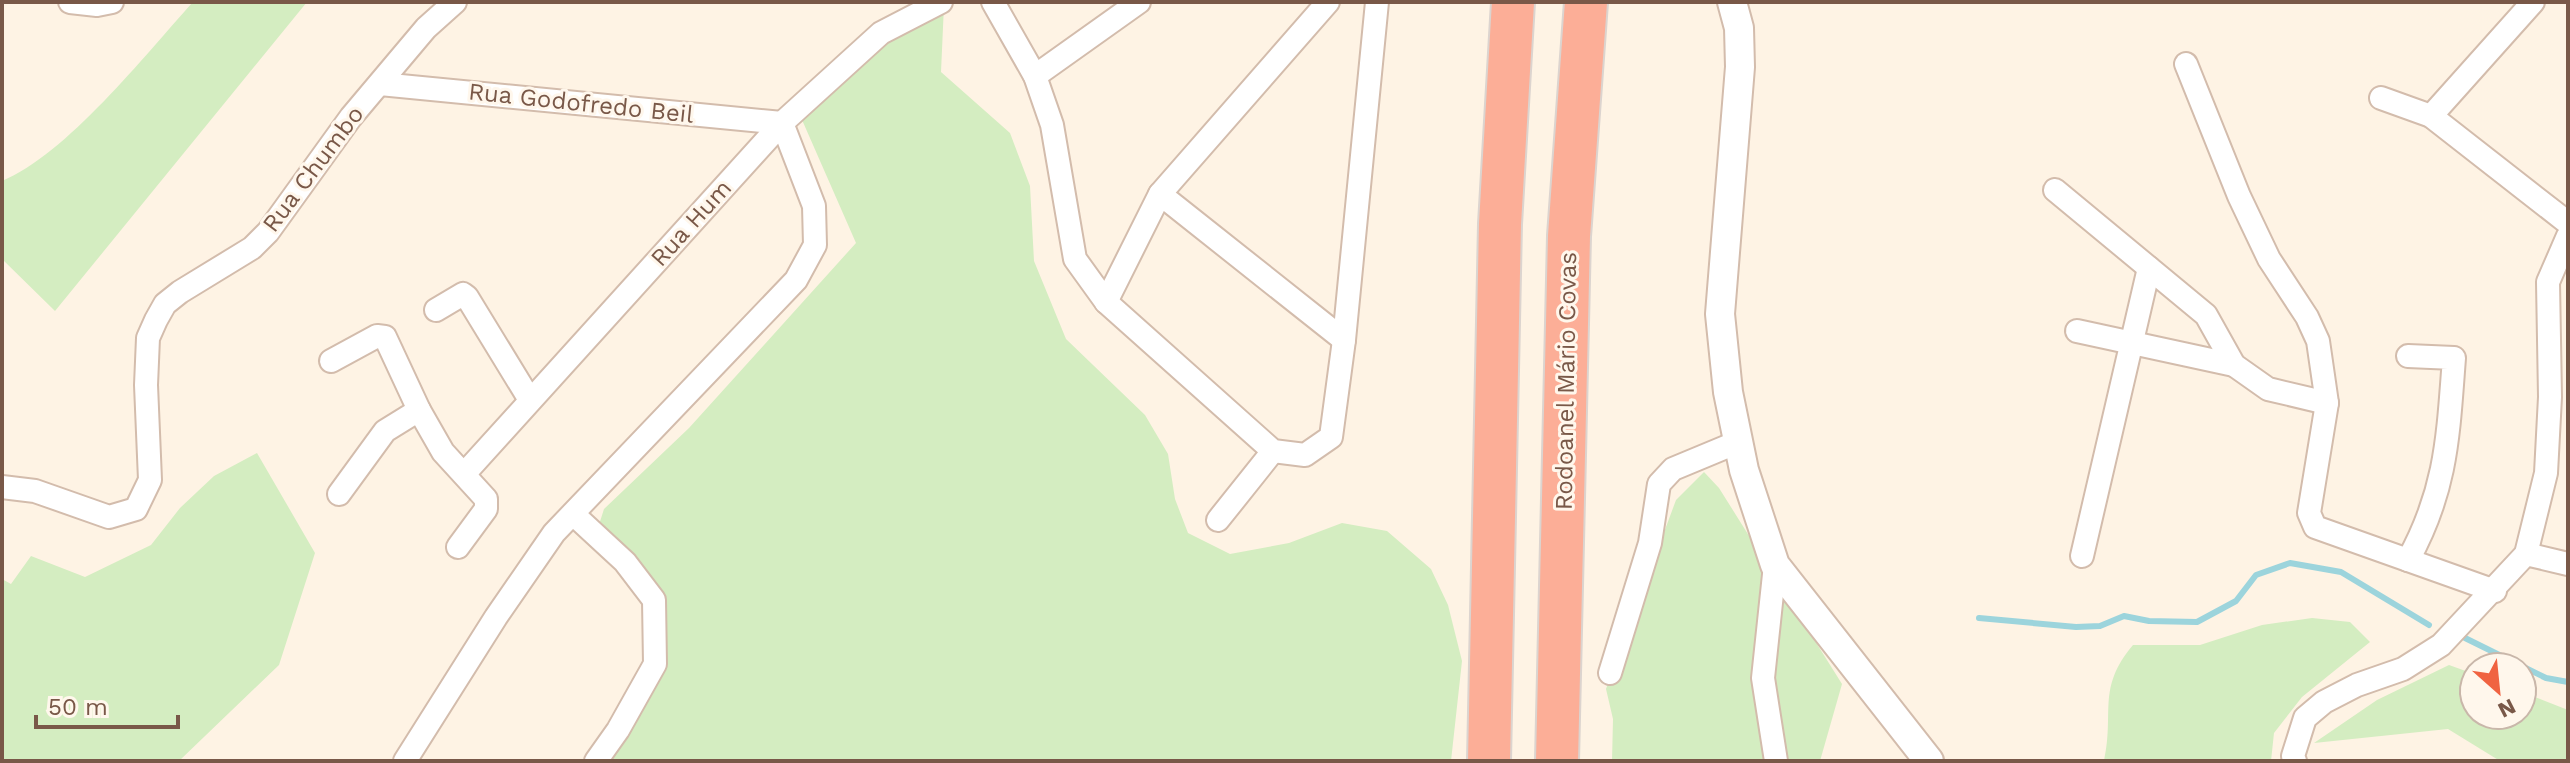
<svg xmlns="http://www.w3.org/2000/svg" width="2570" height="763" viewBox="0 0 2570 763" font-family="'Work Sans',sans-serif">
<rect width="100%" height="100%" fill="#fef3e4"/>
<!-- green -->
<g fill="#d4edc1">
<path d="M193,2h114l-252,309 -53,-52v-78c64,-26 143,-126 191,-179z"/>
<polygon points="944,5 941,72 1010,133 1030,186 1034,261 1066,339 1145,415 1168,454 1175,499 1188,533 1230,554 1289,543 1342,523 1387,531 1431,569 1448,605 1462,661 1451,761 600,761 655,664 654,600 596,534 604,509 689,428 856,243 799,113 884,37"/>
<polygon points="257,453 315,553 279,665 179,761 2,761 2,579 11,584 31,556 85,577 151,545 180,508 214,476"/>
<polygon points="1704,472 1719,488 1842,684 1820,761 1612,761 1613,719 1606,689 1676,500"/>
<path d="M2312,618l38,4 20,20 -68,55 -28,36 -3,28h-167c11,-49 -8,-72 29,-116h67l62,-20z"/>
<polygon points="2449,665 2474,674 2474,715 2522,715 2522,692 2568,710 2568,761 2500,761 2448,729 2314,743 2377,700"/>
</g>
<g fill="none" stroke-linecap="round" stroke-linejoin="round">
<!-- stream -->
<g stroke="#9cd4dc" stroke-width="6">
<polyline points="1979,618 2076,627 2100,626 2124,616 2149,621 2197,622 2236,601 2256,575 2290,563 2341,572 2429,625"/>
<polyline points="2465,638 2546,678 2568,682"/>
</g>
<!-- minor casing -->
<g stroke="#d3bcac" stroke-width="26">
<g id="minor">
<polyline points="70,2 97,5 112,2"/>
<polyline points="993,2 1035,76 1052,125 1075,259 1106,302 1273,451 1305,455 1331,437 1344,340 1377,2"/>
<polyline points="2186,64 2239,196 2269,259 2307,317 2318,341 2327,403 2309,513 2315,527 2495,591"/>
<polyline points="1035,76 1139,2"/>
<polyline points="380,84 782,123 814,206 815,245 796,280 554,533 496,617 405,761"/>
<polyline points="2381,98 2431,116 2568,223"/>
<polyline points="2431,116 2533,2"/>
<polyline points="2055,190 2206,315 2234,365 2268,389 2327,403"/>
<polyline points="1160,194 1344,340"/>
<polyline points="1106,302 1160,194 1328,2"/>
<polyline points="436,310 463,294 467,297 530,400"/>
<polyline points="2077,331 2234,365"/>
<path d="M2408,356l46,2c-6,78 -7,131 -46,202"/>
<polyline points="331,361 377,336 385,337 419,410 385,431 339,494"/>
<polyline points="419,410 443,452 486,499 486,509 458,547"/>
<polyline points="465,473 782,123 881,33 941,2"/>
<polyline points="2,487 35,491 109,517 136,509 150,480 146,385 148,338 156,320 165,304 180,292 252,248 268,232 351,117 426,28 455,2"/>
<polyline points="573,514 625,562 654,600 655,664 618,730 596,761"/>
<polyline points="1218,520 1273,451"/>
<polyline points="2526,554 2568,564"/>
<polyline points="2082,556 2149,268"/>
<polyline points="1775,565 1763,678 1776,761"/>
<polyline points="1610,673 1650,543 1659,484 1673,469 1738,442"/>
<polyline points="2295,761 2293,756 2305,718 2324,702 2357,685 2403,669 2441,645 2526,554 2546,473 2550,397 2548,282 2568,236"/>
</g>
</g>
<!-- tertiary casing -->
<g stroke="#d3bcac" stroke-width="32">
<polyline id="tertiary" points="1732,2 1739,28 1740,67 1720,314 1728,392 1744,470 1775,565 1929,761"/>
</g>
<!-- motorway casing -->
<g stroke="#dcd4cf" stroke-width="46">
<g id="motorway">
<polyline points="1489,761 1500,224 1513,2"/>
<polyline points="1557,761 1569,236 1586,2"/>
</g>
</g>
<!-- minor -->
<use href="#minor" stroke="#fff" stroke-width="22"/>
<!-- tertiary -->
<use href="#tertiary" stroke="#fff" stroke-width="28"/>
<!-- motorway -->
<use href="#motorway" stroke="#fcae97" stroke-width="42"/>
</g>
<g text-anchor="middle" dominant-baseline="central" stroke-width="6" stroke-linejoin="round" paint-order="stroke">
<!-- street labels -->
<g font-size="24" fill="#795848" stroke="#fff7ec">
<text transform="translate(581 103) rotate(6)">Rua Godofredo Beil</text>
<text transform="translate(313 169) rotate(-53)">Rua Chumbo</text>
<text transform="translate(691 223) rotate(-48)">Rua Hum</text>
<text transform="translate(1566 381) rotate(-89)">Rodoanel Mário Covas</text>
</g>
</g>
<!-- border -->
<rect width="2570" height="763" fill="none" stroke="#795848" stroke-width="8"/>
<!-- north arrow -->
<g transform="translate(2498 691) rotate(153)"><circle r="38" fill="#fff7ec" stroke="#c9b7aa" stroke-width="2"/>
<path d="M0-6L14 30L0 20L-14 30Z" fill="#f06341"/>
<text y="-12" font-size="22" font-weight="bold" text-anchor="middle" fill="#795848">N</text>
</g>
<!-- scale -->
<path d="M36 715v12h142v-12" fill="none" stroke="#795848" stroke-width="4"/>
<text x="48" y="715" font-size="24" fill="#795848" stroke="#fff7ec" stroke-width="6" paint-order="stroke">50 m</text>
</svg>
